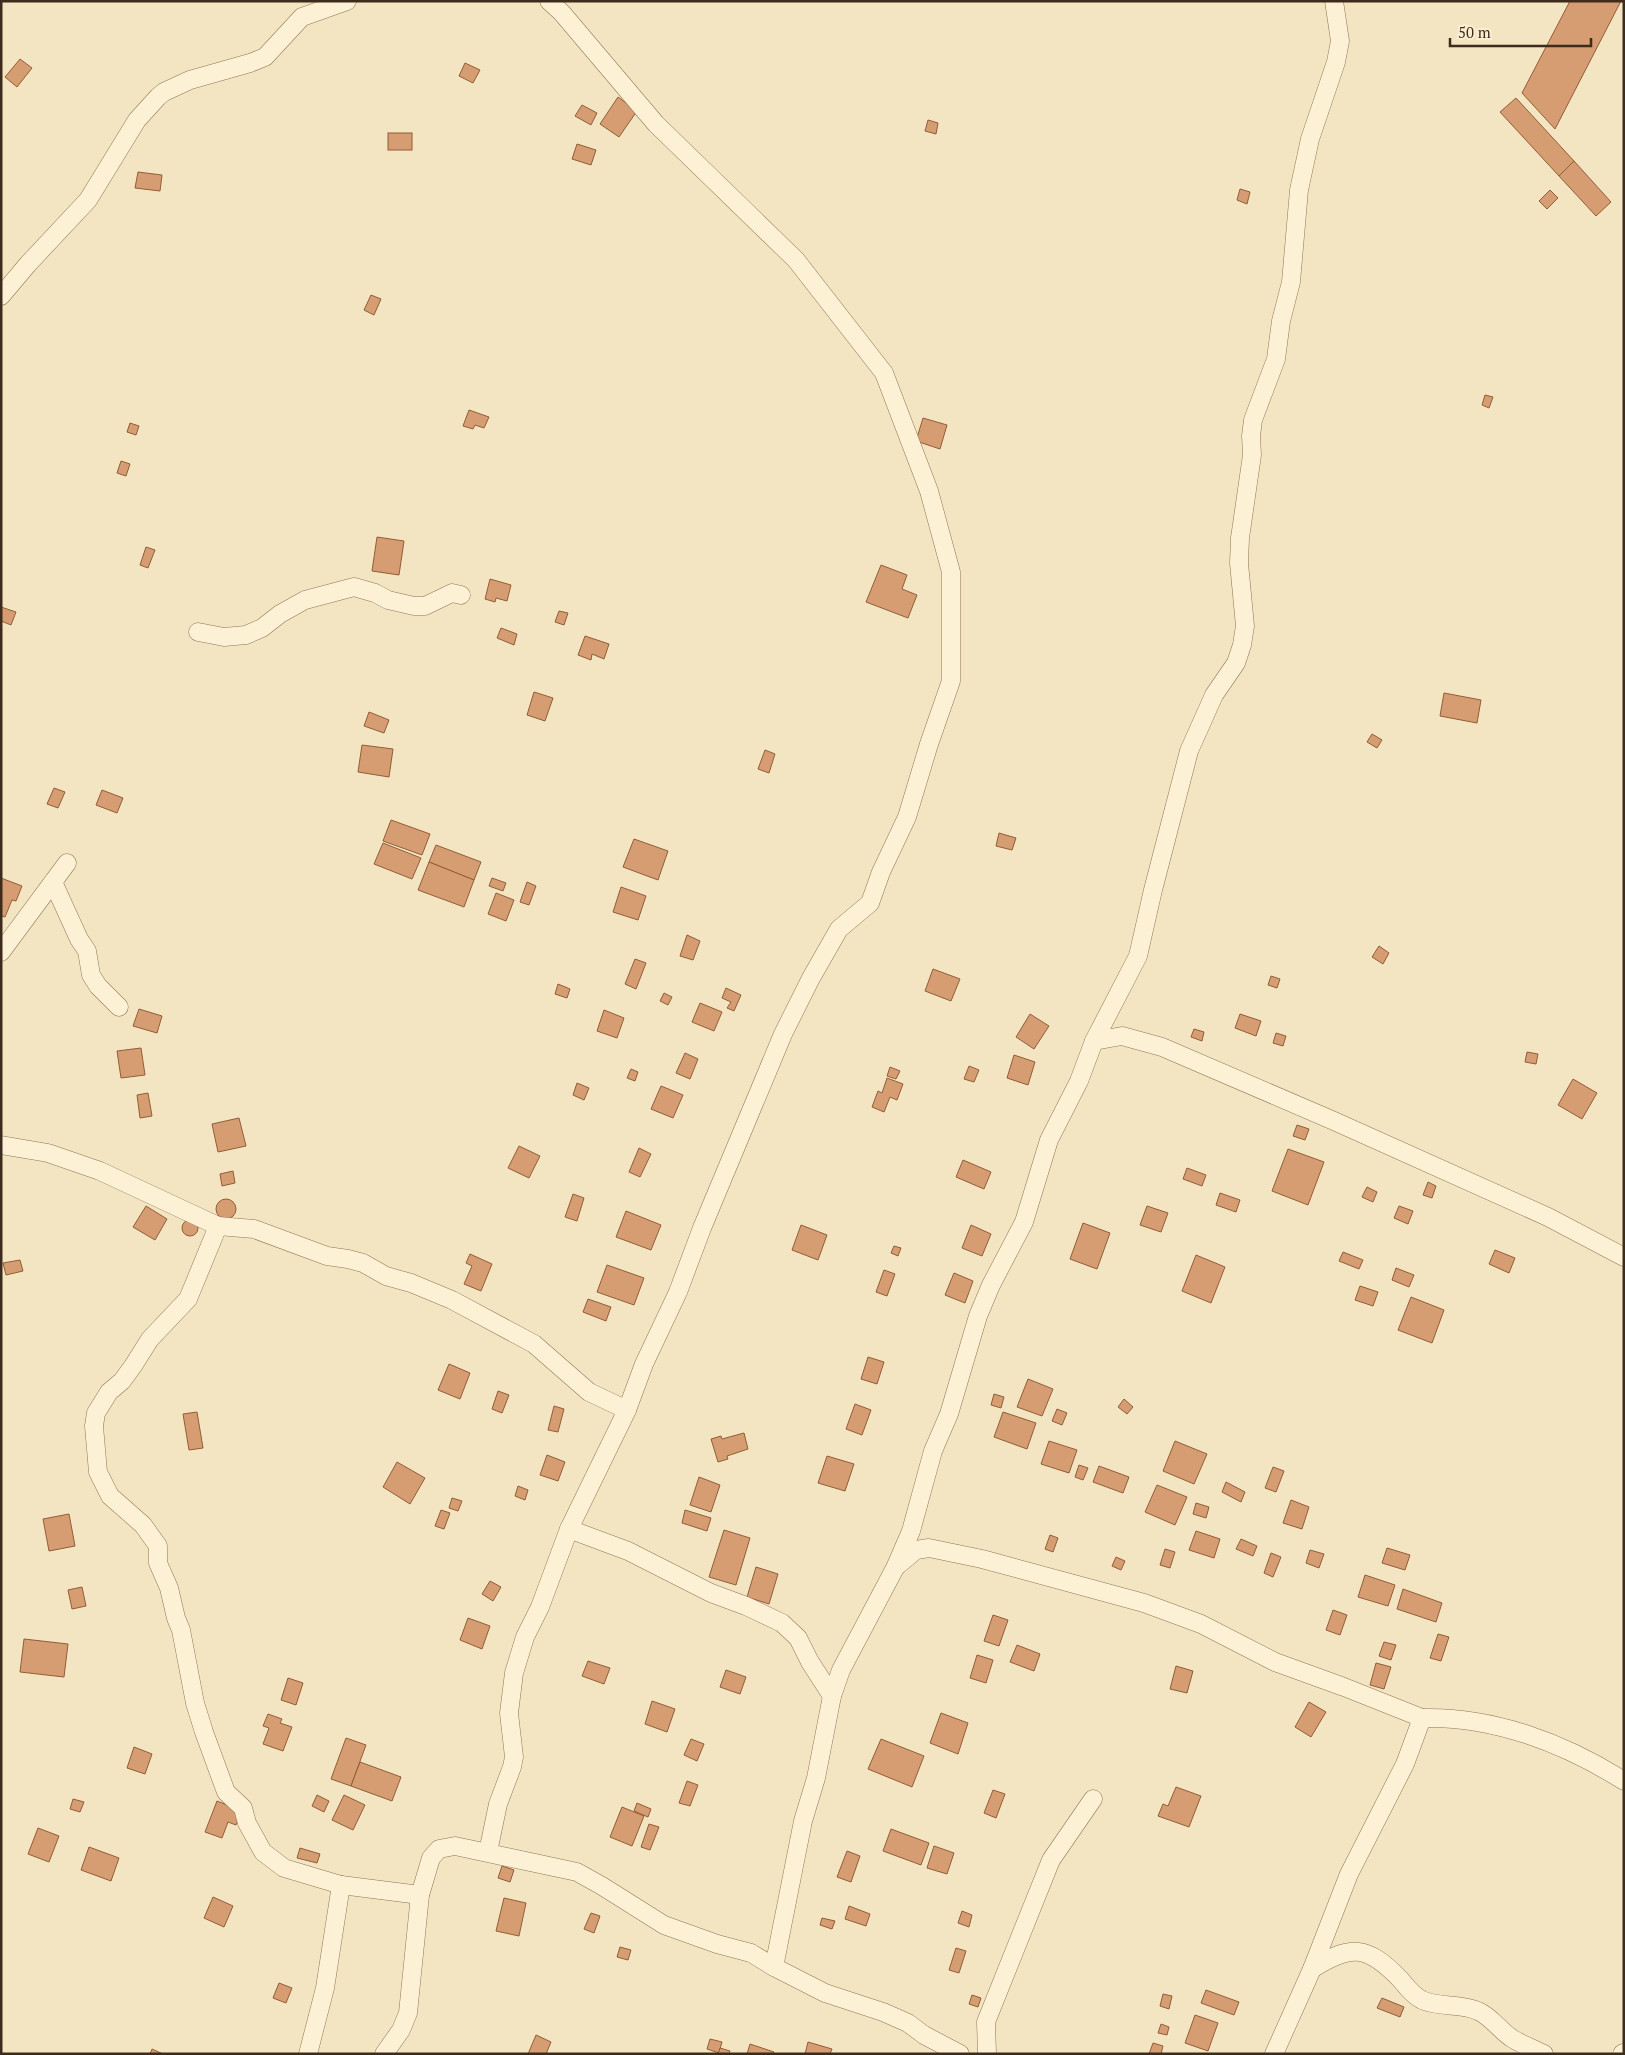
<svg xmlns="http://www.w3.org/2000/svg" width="1625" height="2055" viewBox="0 0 1625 2055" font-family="'PT Serif',serif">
<rect width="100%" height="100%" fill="#f3e5c1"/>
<!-- building -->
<g fill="#d69d72" stroke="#915d38">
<polygon points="1570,1 1621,1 1555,129 1522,93"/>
<polygon points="20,59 32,68 17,87 5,77"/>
<polygon points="465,63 480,70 473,83 459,76"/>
<polygon points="618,97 637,111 619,137 600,124"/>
<polygon points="1516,98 1574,161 1559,176 1500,112"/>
<polygon points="582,105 597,113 591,125 575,116"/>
<polygon points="928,120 938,123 936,134 925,131"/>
<rect x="388" y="133" width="24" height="17"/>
<polygon points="577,144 596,150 591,165 572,159"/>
<polygon points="1574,161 1611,202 1596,216 1559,176"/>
<polygon points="138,172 162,175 160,191 135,188"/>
<polygon points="1240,189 1250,192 1247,204 1237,200"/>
<polygon points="1550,190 1558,198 1547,209 1539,201"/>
<polygon points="371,295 381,299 374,315 364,310"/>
<polygon points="1485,395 1493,397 1489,408 1482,405"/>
<polygon points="469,410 489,417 484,428 475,425 473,429 463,426"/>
<polygon points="923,418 947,425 940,449 916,441"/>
<polygon points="130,423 139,426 136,435 127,432"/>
<polygon points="121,461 130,464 126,476 117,473"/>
<polygon points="377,537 404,541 399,575 372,571"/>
<polygon points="146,547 155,550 148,568 140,565"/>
<polygon points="881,565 907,575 902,589 917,595 908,618 866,602"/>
<polygon points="490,579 511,585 507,601 496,598 495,602 485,599"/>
<polygon points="1,607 16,612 11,625 1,621"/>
<polygon points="559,611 568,613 564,625 555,622"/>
<polygon points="501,628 517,634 514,645 497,638"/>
<polygon points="585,636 609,644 604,659 592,654 591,660 578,655"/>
<polygon points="534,692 553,698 545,721 527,715"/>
<polygon points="1444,693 1481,700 1477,723 1440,716"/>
<polygon points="369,712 389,720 384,733 364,726"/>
<polygon points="1372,734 1382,740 1377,748 1367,742"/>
<polygon points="362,745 393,749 389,777 358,772"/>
<polygon points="765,750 775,754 769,773 758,769"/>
<polygon points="54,788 65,792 58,808 47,804"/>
<polygon points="102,790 123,798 117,813 96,805"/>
<polygon points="391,820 430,834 422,855 383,841"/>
<polygon points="999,833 1016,838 1012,850 996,846"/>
<polygon points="634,839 668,851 658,880 623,867"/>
<polygon points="383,843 421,858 412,879 374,864"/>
<polygon points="436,845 481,862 474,880 429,862"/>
<polygon points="429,862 474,880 464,907 418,890"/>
<polygon points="1,878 22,886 16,901 12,900 5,917 1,916"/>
<polygon points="492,878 506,883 503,891 489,886"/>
<polygon points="527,882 536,886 529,905 520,902"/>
<polygon points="621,887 646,896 638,920 613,912"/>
<polygon points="496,893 514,900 506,921 488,914"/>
<polygon points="687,935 700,941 693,960 680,956"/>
<polygon points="1379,946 1389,953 1383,964 1372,957"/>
<polygon points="635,959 646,963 636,989 625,984"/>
<polygon points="933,969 960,979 951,1001 925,991"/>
<polygon points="1271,976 1280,979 1277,988 1268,985"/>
<polygon points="558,984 570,989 567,998 555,994"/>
<polygon points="726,988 741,995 734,1011 727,1008 731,1002 722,998"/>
<polygon points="664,993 672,997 668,1005 660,1001"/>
<polygon points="700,1003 722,1012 714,1031 692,1022"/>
<polygon points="139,1009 162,1016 157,1033 133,1026"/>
<polygon points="604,1010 624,1018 617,1038 597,1031"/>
<polygon points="1030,1014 1049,1026 1034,1049 1016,1037"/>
<polygon points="1240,1014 1261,1021 1256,1036 1235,1028"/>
<polygon points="1194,1029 1204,1032 1202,1041 1191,1037"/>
<polygon points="1276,1033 1286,1036 1283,1046 1273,1043"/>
<polygon points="141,1048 145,1075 121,1078 117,1051"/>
<polygon points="1527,1052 1538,1054 1536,1064 1525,1062"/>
<polygon points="685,1053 698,1059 690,1079 676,1073"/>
<polygon points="1014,1055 1035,1062 1028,1085 1007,1078"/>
<polygon points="969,1066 979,1070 974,1082 964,1079"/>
<polygon points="890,1067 900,1071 896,1079 887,1076"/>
<polygon points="631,1069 638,1072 635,1081 627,1078"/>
<polygon points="887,1078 903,1084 897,1100 890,1097 884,1112 872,1107 878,1091 882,1093"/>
<polygon points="1573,1079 1597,1093 1582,1119 1558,1105"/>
<polygon points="577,1083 589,1088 584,1100 573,1095"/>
<polygon points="661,1086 683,1095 673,1118 651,1109"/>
<polygon points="148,1093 152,1116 140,1118 137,1095"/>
<polygon points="239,1118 246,1146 218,1152 212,1124"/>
<polygon points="1297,1125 1309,1129 1305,1140 1293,1136"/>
<polygon points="519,1146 540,1156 529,1178 508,1168"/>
<polygon points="639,1148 651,1154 640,1177 629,1172"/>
<polygon points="1288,1149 1324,1162 1308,1205 1272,1191"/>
<polygon points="963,1160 991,1172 984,1189 956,1177"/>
<polygon points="1187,1168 1206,1175 1202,1186 1183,1179"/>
<polygon points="233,1171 235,1183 222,1186 220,1174"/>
<polygon points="1428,1182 1436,1186 1432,1198 1423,1195"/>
<polygon points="1367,1187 1377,1192 1373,1202 1362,1197"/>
<polygon points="1220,1193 1240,1200 1236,1212 1216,1205"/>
<polygon points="573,1194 584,1198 577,1221 565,1217"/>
<circle cx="226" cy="1209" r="10"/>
<polygon points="146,1206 167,1219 155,1240 133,1227"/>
<polygon points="1147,1206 1168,1213 1161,1232 1140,1225"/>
<polygon points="1399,1206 1413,1211 1408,1224 1394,1218"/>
<polygon points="626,1211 661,1225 651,1250 616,1237"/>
<circle cx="190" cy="1228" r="8"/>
<polygon points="1083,1223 1110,1233 1097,1269 1070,1259"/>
<polygon points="801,1225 827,1235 818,1260 792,1250"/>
<polygon points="971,1225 991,1234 982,1256 962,1248"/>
<polygon points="894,1246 901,1248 898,1256 891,1253"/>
<polygon points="1495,1250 1515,1258 1509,1273 1489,1264"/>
<polygon points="1343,1252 1363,1260 1359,1269 1339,1261"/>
<polygon points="470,1254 492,1264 481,1291 464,1284 472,1266 466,1263"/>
<polygon points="1196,1255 1225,1267 1211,1303 1182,1291"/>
<polygon points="20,1260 23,1271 6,1275 3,1263"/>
<polygon points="607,1265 644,1278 634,1305 597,1292"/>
<polygon points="1396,1268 1414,1275 1409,1287 1392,1280"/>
<polygon points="884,1270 895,1274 887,1296 876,1292"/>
<polygon points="954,1273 973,1281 965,1303 945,1295"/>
<polygon points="1360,1286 1378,1292 1373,1306 1355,1300"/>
<polygon points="1411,1297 1444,1310 1432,1343 1398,1330"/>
<polygon points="588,1299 611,1307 606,1321 583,1312"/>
<polygon points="868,1357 884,1362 877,1384 861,1379"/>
<polygon points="449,1364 470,1373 460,1399 438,1390"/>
<polygon points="1028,1379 1053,1389 1042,1416 1017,1407"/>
<polygon points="498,1391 509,1395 502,1413 492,1409"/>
<polygon points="994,1394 1004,1397 1001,1408 991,1405"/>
<polygon points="1124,1399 1133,1407 1127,1414 1118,1407"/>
<polygon points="855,1404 871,1410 862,1435 846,1429"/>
<polygon points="554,1406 564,1409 558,1432 548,1430"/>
<polygon points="1057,1409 1067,1413 1062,1425 1052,1421"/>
<polygon points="197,1412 203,1448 189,1450 183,1414"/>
<polygon points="1003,1412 1036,1423 1027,1449 994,1437"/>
<polygon points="744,1433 748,1449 727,1456 728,1459 718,1462 711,1439 721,1436 722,1439"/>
<polygon points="1049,1441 1077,1450 1069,1473 1041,1464"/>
<polygon points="1175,1441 1207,1454 1194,1484 1163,1471"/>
<polygon points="547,1455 565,1462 558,1481 540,1475"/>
<polygon points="827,1456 854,1464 845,1491 818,1483"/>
<polygon points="397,1462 425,1478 410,1504 383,1487"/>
<polygon points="1079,1465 1088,1468 1083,1480 1075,1477"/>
<polygon points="1099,1466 1129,1477 1123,1493 1093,1482"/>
<polygon points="1273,1467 1284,1471 1276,1492 1265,1488"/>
<polygon points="699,1477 720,1485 711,1512 690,1505"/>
<polygon points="1226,1482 1245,1492 1241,1502 1222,1492"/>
<polygon points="1157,1485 1187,1497 1175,1525 1145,1512"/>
<polygon points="518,1486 528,1490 525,1500 515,1496"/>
<polygon points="452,1498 462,1501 458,1511 449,1508"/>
<polygon points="1291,1500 1309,1507 1302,1529 1283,1523"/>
<polygon points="1196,1503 1209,1507 1206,1518 1193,1514"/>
<polygon points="441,1510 450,1513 444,1529 435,1526"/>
<polygon points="685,1510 711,1518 707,1531 682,1523"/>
<polygon points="69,1514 75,1546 49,1551 43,1519"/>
<polygon points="724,1530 750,1538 736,1585 709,1577"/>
<polygon points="1196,1531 1220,1539 1214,1558 1189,1550"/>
<polygon points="1050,1535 1058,1538 1053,1552 1045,1549"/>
<polygon points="1241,1539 1257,1546 1253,1556 1236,1549"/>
<polygon points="1387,1548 1410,1555 1405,1570 1382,1563"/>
<polygon points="1165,1549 1175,1552 1170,1568 1160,1565"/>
<polygon points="1310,1550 1324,1554 1319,1568 1306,1563"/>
<polygon points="1271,1553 1281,1557 1273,1577 1264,1573"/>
<polygon points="1116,1557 1125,1561 1121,1570 1112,1566"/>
<polygon points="756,1567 778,1574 769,1604 747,1597"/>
<polygon points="1365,1575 1395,1585 1388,1606 1358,1597"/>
<polygon points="490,1581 501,1587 493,1601 482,1594"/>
<polygon points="82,1587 86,1606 72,1609 68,1590"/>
<polygon points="1403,1589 1442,1603 1436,1622 1397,1609"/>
<polygon points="1333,1610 1347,1615 1340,1635 1326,1630"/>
<polygon points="993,1615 1008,1620 999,1646 984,1641"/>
<polygon points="468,1618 490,1626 482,1649 460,1640"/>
<polygon points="1438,1634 1449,1637 1441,1661 1430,1658"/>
<polygon points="24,1639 68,1644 64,1677 20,1672"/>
<polygon points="1384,1642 1396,1645 1391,1660 1379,1656"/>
<polygon points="1017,1645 1040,1654 1034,1671 1010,1662"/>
<polygon points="977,1655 993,1660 986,1683 970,1678"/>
<polygon points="588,1661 610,1668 604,1684 582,1676"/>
<polygon points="1376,1663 1391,1667 1384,1689 1370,1685"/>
<polygon points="1176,1666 1193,1671 1187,1693 1170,1689"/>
<polygon points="726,1670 746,1677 740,1694 720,1687"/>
<polygon points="288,1678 303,1683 296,1705 281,1700"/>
<polygon points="652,1701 675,1709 667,1732 645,1724"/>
<polygon points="1309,1702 1326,1712 1311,1737 1295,1727"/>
<polygon points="941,1713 968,1723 958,1754 930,1743"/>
<polygon points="268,1714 282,1719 280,1723 292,1727 283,1751 263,1744 269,1728 263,1726"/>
<polygon points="346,1738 366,1745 351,1786 331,1779"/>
<polygon points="691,1739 704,1744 697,1761 684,1755"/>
<polygon points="881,1739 924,1756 912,1787 868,1769"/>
<polygon points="134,1747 152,1754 145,1774 127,1768"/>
<polygon points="360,1762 401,1777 392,1801 351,1786"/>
<polygon points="687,1781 698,1785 690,1806 679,1803"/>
<polygon points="1176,1787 1201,1796 1189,1827 1158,1816 1163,1804 1168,1806"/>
<polygon points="993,1790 1005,1794 996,1818 984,1813"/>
<polygon points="317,1795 329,1801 324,1812 312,1806"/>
<polygon points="344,1795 365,1805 353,1830 332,1820"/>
<polygon points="73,1799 84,1802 80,1812 70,1809"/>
<polygon points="217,1801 242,1811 236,1825 228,1822 222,1838 205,1832"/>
<polygon points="637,1803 651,1809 648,1817 634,1811"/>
<polygon points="622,1807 644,1816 632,1846 610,1837"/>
<polygon points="649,1824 659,1827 650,1850 641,1847"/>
<polygon points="38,1828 59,1836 49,1862 28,1854"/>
<polygon points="891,1829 929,1843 921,1865 883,1851"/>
<polygon points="934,1846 954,1853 947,1874 927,1868"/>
<polygon points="89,1847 119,1858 111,1881 81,1870"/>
<polygon points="300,1848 320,1854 317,1863 297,1858"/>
<polygon points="847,1851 860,1856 851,1882 837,1877"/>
<polygon points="502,1866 514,1870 510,1882 498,1878"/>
<polygon points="213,1897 233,1906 224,1927 204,1918"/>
<polygon points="504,1898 526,1903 519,1936 496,1931"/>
<polygon points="849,1906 870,1914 866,1926 845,1919"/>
<polygon points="962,1911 972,1915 969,1927 958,1923"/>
<polygon points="591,1913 600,1916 594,1933 584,1929"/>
<polygon points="822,1918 835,1921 832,1929 820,1925"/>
<polygon points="620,1947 631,1950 628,1960 617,1957"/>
<polygon points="956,1948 966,1951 959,1973 949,1970"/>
<polygon points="279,1983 292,1988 286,2003 273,1998"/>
<polygon points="1206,1990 1239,2002 1234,2015 1201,2003"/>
<polygon points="1163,1994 1172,1996 1169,2009 1160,2006"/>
<polygon points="972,1995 981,1998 978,2007 969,2004"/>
<polygon points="1382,1998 1404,2007 1400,2017 1377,2008"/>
<polygon points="1195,2015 1218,2023 1208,2051 1185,2043"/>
<polygon points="1161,2024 1169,2027 1167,2035 1158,2033"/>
<polygon points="536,2035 551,2042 546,2054 528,2054"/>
<polygon points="710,2039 722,2042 719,2053 707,2049"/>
<polygon points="808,2042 832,2049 830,2054 805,2054"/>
<polygon points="1153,2043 1163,2046 1161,2054 1149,2054"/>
<polygon points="750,2044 774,2052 773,2054 747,2054"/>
<polygon points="720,2048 730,2051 729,2054 718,2054"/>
<polygon points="152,2049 163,2054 150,2054"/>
</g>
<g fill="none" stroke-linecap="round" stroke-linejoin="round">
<!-- street casing -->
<g stroke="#8f7556" stroke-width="19">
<g id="street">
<polyline points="1,296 28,264 88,200 137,120 158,97 164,92 190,80 250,63 265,57 302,17 347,1"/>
<polyline points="198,632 224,637 246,635 262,628 280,614 305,600 354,587 375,593 388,600 414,606 425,606 452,593 461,595"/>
<polyline points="53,882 79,939 87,951 91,975 98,986 119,1007"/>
<polyline points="1,952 67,863"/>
<polyline points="1094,1041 1122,1036 1162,1047 1334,1121 1548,1217 1624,1257"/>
<polyline points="1,1145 48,1153 100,1171 218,1226 254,1229 327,1256 348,1259 363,1263 386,1276 411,1283 452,1300 534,1344 589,1392 627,1410"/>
<polyline points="218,1226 188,1299 150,1339 133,1366 122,1381 109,1392 96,1413 94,1426 98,1472 110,1496 143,1525 158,1546 158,1563 169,1588 176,1618 181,1630 195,1703 204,1732 226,1792 243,1808 247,1823 263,1852 284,1868 341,1885 420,1895"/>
<polyline points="569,1529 628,1551 711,1593 746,1606 782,1623 798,1638 810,1662 832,1696"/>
<polyline points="898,1565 916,1550 929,1548 982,1559 1144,1603 1201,1624 1275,1662 1344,1687 1422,1718"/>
<polyline points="488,1852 498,1804 512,1767 514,1757 509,1713 514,1673 525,1637 540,1607 569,1529 627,1410 644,1364 678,1292 702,1228 783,1034 811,978 839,929 870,903 881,872 907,817 929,744 951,681 951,572 929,491 884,373 796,260 656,124 562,13 549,1"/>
<path d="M1312,1969c39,-25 55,-24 88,10 7,8 12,16 22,21 17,8 39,3 56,11 14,6 22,20 35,28 10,6 21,10 31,15"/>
<polyline points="308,2054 325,1988 341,1885"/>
<polyline points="384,2054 401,2030 408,2013 420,1895 431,1858 439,1849 455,1846 577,1872 602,1886 664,1925 717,1944 751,1953 774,1967"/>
<polyline points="960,2054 924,2035 908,2023 883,2012 825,1993 774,1967 803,1821 816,1778 832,1696 841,1670 895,1568 911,1531 933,1451 949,1414 978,1316 991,1285 1024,1222 1049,1140 1079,1081 1094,1041 1138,956 1153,890 1189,751 1214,695 1236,663 1242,645 1245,626 1239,563 1240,538 1252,455 1251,436 1253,420 1276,359 1281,321 1291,282 1299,190 1310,139 1336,62 1340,41 1334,1"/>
<polyline points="987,2054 986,2022 1051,1860 1093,1799"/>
<path d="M1274,2054l38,-85 37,-95 56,-110 17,-46c71,-2 142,25 202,63"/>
<polyline points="1622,2054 1623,2053"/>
</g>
</g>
<!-- street -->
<use href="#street" stroke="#fdf1d5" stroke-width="18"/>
</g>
<!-- border -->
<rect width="1625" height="2055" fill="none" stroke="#3d2c1c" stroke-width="5"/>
<!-- scale -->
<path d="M1450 38v8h141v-8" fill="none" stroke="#3d2c1c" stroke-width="2.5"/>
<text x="1458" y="38" font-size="15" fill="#3d2c1c" stroke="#faeed1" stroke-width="4" paint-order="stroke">50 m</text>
</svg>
